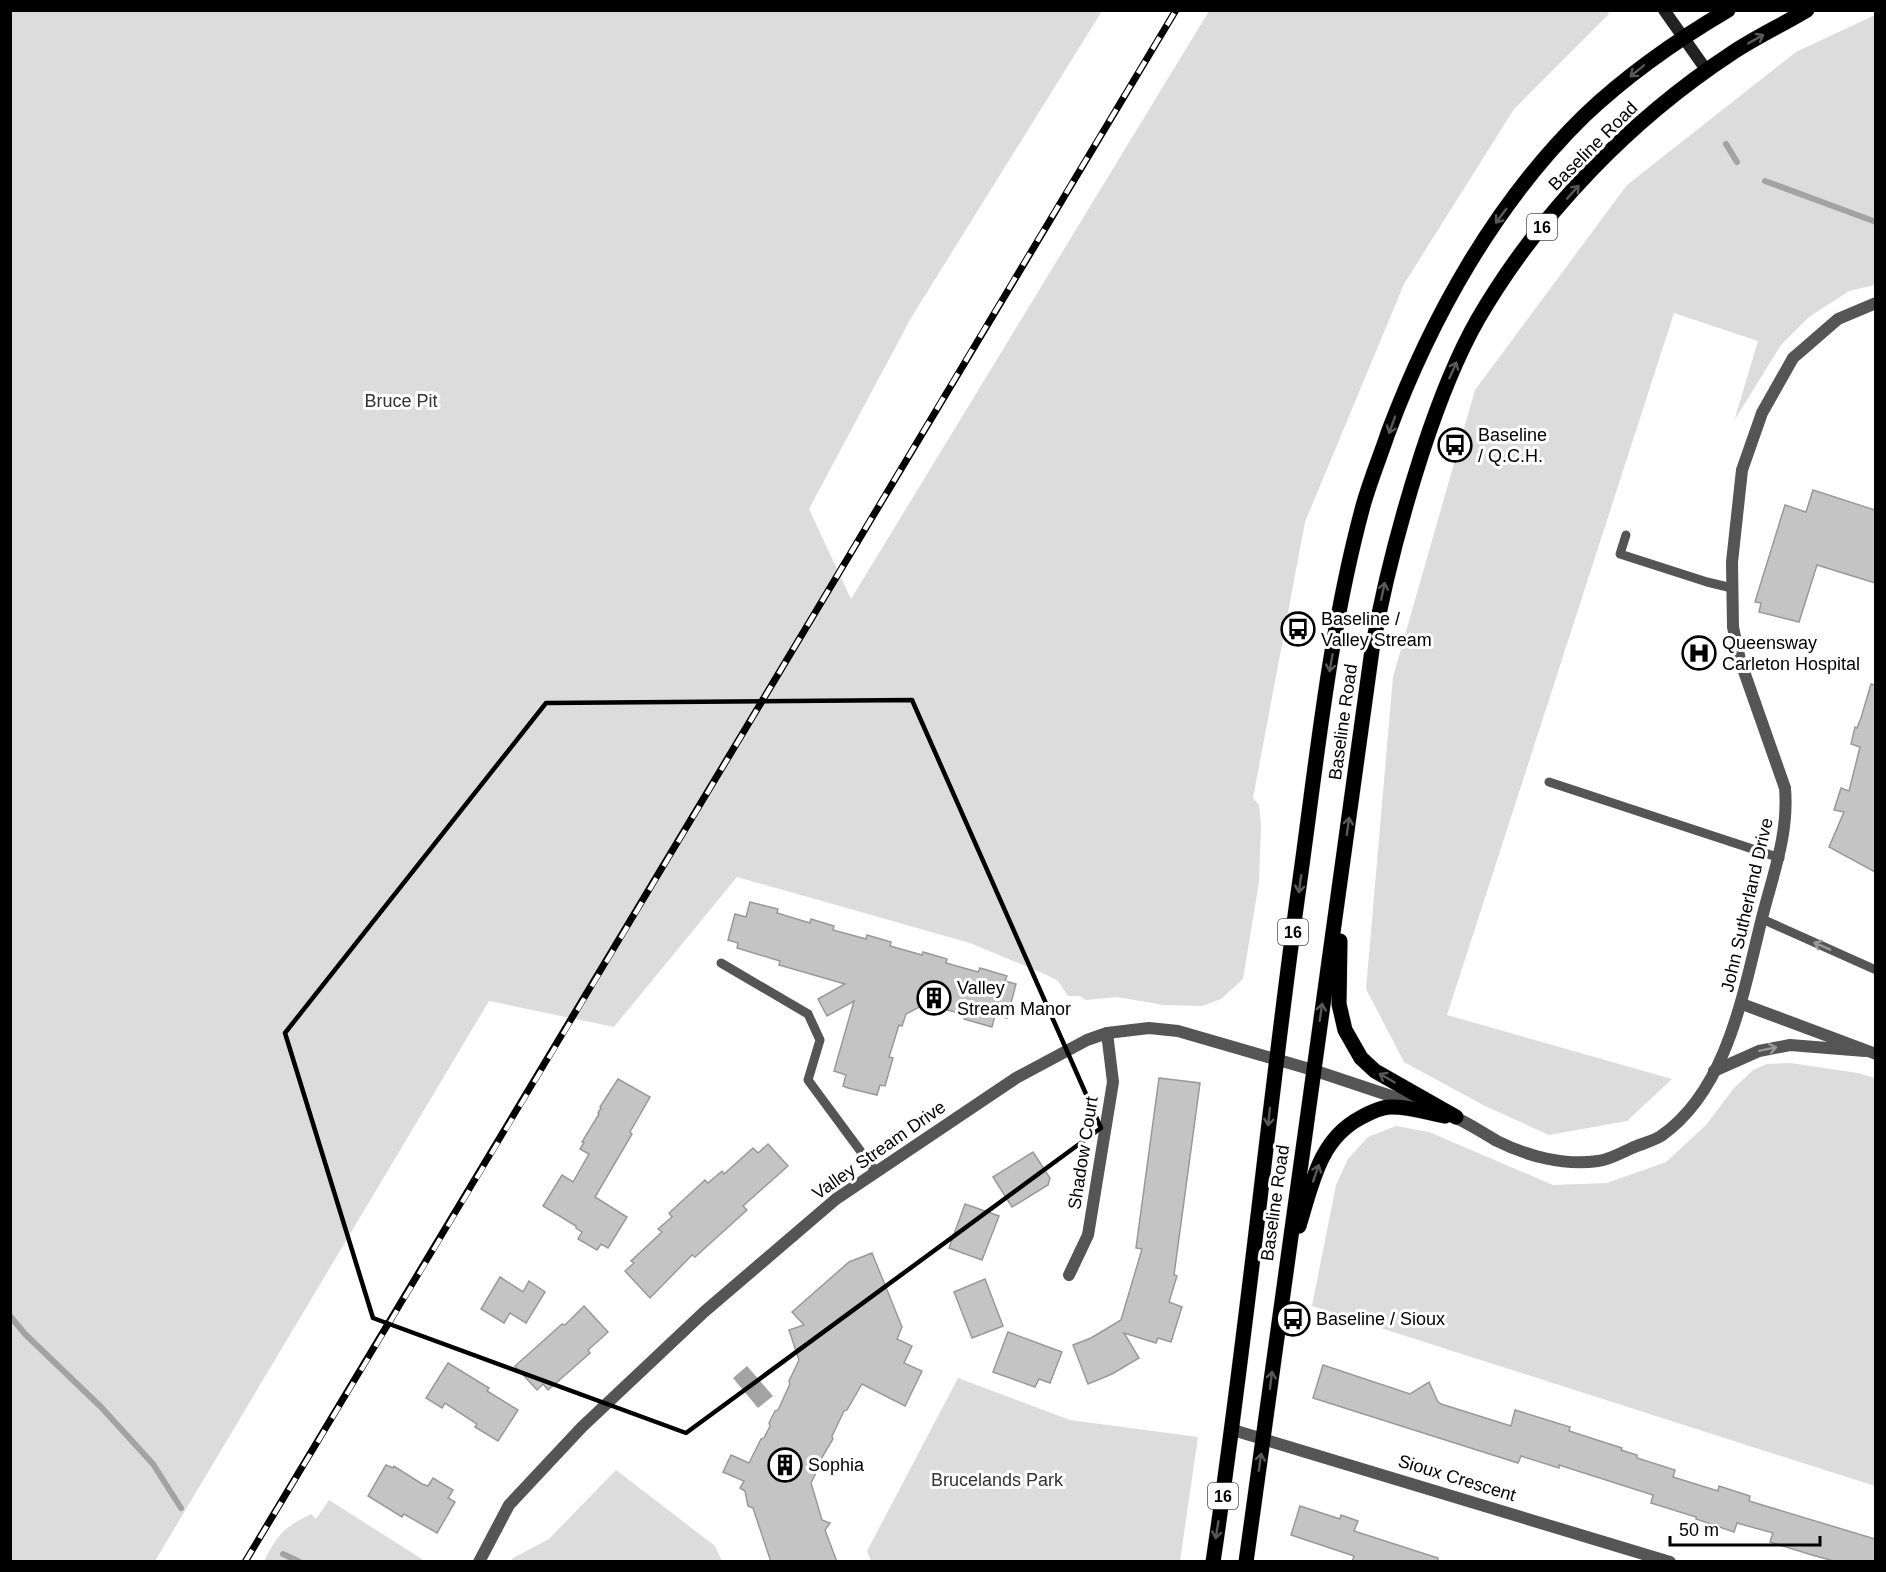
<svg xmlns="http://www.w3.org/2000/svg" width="1886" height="1572" viewBox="0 0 1886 1572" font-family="Helvetica,sans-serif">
<rect width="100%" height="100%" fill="#fff"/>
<!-- green -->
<g fill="#dcdcdc">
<polygon points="11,10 1102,11 911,318 809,509 851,599 1209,11 1606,10 1609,14 1514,109 1404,284 1305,522 1253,798 1259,805 1261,824 1259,882 1243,979 1221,999 1202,1006 1164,1005 1117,997 1086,1000 1080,996 1068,996 1058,981 1047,975 970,943 737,877 614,1027 489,1001 155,1561 11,1562"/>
<polygon points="1875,15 1875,285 1849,291 1809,317 1781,345 1734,421 1758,341 1674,313 1447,1015 1672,1079 1627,1121 1549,1135 1485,1106 1404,1062 1366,989 1393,677 1475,390 1627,185 1796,52"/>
<polygon points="1790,1063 1858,1073 1875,1078 1875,1486 1312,1306 1336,1185 1348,1159 1368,1137 1396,1126 1429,1132 1553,1185 1607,1183 1666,1162 1706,1125 1734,1088 1753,1070 1767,1064"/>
<polygon points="958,1378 1070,1420 1198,1437 1180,1561 871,1561 867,1551"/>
<polygon points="616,1470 715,1546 722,1561 511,1561 513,1558 549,1539"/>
<path d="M329,1500l96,61h-161c15,-28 18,-32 47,-47l5,5z"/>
</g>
<!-- water -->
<polygon fill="#a3a3a3" points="747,1366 773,1396 758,1408 733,1378"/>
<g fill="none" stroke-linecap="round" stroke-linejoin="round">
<!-- stream -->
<g stroke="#a3a3a3" stroke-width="6">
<polyline points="1726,144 1737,162"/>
<polyline points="1765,181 1876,222"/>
<polyline points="10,1316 25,1334 101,1407 153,1464 181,1508"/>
<polyline points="283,1554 300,1562"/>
</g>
</g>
<!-- building -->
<g fill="#c4c4c4" stroke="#999" stroke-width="1.5">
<polygon points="1813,490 1875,510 1875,583 1817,565 1799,622 1759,612 1761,603 1755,602 1785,505 1806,512"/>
<polygon points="1871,684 1875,685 1875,872 1829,847 1844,812 1834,810 1841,788 1849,791 1860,747 1851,744 1855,727 1857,728 1861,718"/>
<polygon points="750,902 778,909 777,913 810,923 811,919 834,926 833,930 866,939 867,935 891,942 890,946 922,955 923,952 947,959 946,963 978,972 980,968 1007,976 1005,981 1016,984 1007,1018 995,1015 992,1027 964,1019 966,1015 933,1006 932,1009 921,1006 906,1014 902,1026 899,1025 889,1057 893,1058 885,1086 880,1085 877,1095 848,1088 843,1086 846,1075 834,1071 854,1001 827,1016 818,999 845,984 779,965 780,961 737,948 738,943 728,940 735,914 746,917"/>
<polygon points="1159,1078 1200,1083 1174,1275 1177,1276 1169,1302 1182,1307 1171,1342 1158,1338 1156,1343 1124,1333 1139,1358 1112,1374 1088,1384 1073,1345 1091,1338 1121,1320 1142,1249 1136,1248"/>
<polygon points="618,1079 650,1097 630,1132 632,1134 595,1197 627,1217 608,1248 601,1244 597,1250 578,1239 582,1232 576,1228 576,1226 543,1206 562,1175 573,1182 589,1154 580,1149 584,1143 582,1142 599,1114 598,1113 601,1108 600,1107"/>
<polygon points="768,1144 788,1166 743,1206 747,1210 695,1257 692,1255 650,1298 625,1271 634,1263 631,1261 662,1232 658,1229 672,1217 669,1213 705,1180 708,1183 722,1171 724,1174 753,1148 758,1153"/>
<polygon points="1033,1152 1050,1178 1048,1185 1012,1207 993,1177"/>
<polygon points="965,1204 999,1216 982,1260 949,1248"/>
<polygon points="872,1253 902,1327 897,1339 912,1346 904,1363 922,1371 905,1406 862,1384 847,1410 844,1411 832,1436 833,1439 818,1464 819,1467 811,1483 822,1520 830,1523 825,1530 837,1562 771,1562 753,1508 748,1506 745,1491 740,1488 744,1481 723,1472 731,1455 749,1463 761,1439 764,1438 770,1426 769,1423 775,1411 778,1410 790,1384 789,1381 799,1360 789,1330 804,1325 792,1312 849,1262"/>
<polygon points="500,1277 523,1292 529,1281 545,1292 526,1323 510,1313 504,1323 481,1309"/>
<polygon points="985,1279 1003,1326 972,1338 954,1292"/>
<polygon points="584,1306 608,1332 588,1350 590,1353 548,1390 543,1384 537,1390 515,1366 562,1324 565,1325"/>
<polygon points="1008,1332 1062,1352 1050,1383 1039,1379 1035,1387 993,1372"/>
<polygon points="448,1363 489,1388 487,1391 518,1410 498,1441 475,1427 477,1424 445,1403 442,1408 426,1398"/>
<polygon points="1323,1365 1410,1394 1429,1382 1438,1402 1441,1404 1511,1426 1515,1410 1570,1427 1569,1431 1622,1448 1621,1450 1637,1455 1637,1458 1675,1470 1673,1477 1718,1491 1719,1486 1750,1496 1749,1501 1875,1539 1875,1562 1837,1562 1812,1555 1770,1542 1773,1533 1737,1523 1734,1532 1696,1519 1696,1517 1651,1503 1653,1495 1559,1465 1559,1468 1521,1456 1518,1463 1313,1398"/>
<polygon points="386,1465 393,1468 394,1466 422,1484 428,1486 433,1478 453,1490 448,1498 455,1502 437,1533 404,1514 402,1517 368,1496"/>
<polygon points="1300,1506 1340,1519 1341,1515 1358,1521 1354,1531 1438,1558 1438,1562 1352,1562 1354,1556 1291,1535"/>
</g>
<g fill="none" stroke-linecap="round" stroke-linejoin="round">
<!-- primary casing -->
<g stroke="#dbdbdb" stroke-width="16">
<g id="primary">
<polyline points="1340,941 1339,1004 1345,1030 1361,1058 1375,1071 1456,1117"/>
<path d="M1299,1226c13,-42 20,-86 61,-108 9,-5 21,-11 30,-11 18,-1 38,6 55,9"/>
<path d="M1213,1562c33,-220 54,-441 84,-661 19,-132 31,-266 66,-395 7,-25 17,-49 25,-73 43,-115 107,-230 196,-317 43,-41 93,-76 144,-106"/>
<path d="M1246,1562l126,-912c12,-67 29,-132 50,-197 15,-46 32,-92 56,-134 61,-105 152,-199 254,-266 24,-16 50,-28 75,-43"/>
</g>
</g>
<!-- lane -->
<g stroke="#555" stroke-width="9">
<polyline points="1626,535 1620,554 1707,582 1732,588"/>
<polyline points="1549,782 1780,858"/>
<polyline points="1762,919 1876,970"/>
<polyline points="721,963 808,1014 820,1040 808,1080 876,1172"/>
</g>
<!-- street -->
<g stroke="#555" stroke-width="12">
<polyline points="1742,1004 1876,1054"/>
<polyline points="1714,1071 1759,1051 1790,1045 1865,1051"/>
<path d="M1449,1115c17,6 32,17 48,26 30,15 67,25 101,20 11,-1 23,-8 34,-13 9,-4 21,-7 29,-12 66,-46 82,-142 100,-214 11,-46 28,-86 24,-134l-45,-128 -7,-33 -1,-65 10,-92 20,-57 31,-55 45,-39 38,-16"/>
<polyline points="1069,1275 1088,1235 1113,1082 1107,1033"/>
<polyline points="1233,1430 1670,1562"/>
<polyline points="479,1562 509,1505 582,1427 704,1312 836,1199 1016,1078 1087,1040 1107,1033 1149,1028 1178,1031 1313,1070 1418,1105"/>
</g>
<!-- secondary -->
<polyline stroke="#222" stroke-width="12" points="1664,10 1707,71"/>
<!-- primary -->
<use href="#primary" stroke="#000" stroke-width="15"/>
<!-- rail casing -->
<g stroke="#000" stroke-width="7">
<path id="rail" d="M245,1562c313,-516 620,-1035 931,-1552"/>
</g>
<!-- rail -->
<use href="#rail" stroke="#fff" stroke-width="4.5" stroke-dasharray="14" stroke-linecap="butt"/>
</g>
<!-- one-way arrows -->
<defs><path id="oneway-shaft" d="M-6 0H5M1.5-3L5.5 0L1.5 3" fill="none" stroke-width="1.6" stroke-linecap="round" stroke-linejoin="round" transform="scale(1.5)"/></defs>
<g stroke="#595959">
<use href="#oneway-shaft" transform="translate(1756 39) rotate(-29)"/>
<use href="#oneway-shaft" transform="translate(1637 71) rotate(141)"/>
<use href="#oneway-shaft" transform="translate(1573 192) rotate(-48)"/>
<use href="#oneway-shaft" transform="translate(1501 216) rotate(127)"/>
<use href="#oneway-shaft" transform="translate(1453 370) rotate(-66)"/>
<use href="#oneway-shaft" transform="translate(1392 425) rotate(110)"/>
<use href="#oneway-shaft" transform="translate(1383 591) rotate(-78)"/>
<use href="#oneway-shaft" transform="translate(1331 663) rotate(100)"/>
<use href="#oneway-shaft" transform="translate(1348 826) rotate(-82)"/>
<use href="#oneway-shaft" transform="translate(1300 884) rotate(98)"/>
<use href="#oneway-shaft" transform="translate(1321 1012) rotate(-82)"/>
<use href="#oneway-shaft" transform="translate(1387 1078) rotate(-150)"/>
<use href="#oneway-shaft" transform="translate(1269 1117) rotate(96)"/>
<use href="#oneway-shaft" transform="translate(1316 1173) rotate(-71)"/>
<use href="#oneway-shaft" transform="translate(1271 1380) rotate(-83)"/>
<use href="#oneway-shaft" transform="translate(1260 1462) rotate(-82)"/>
<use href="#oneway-shaft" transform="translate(1217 1530) rotate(99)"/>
</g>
<g stroke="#999">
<use href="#oneway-shaft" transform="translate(1822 946) rotate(-156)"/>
<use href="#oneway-shaft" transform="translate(1768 1049) rotate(-12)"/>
</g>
<!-- marked area -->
<path fill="none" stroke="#000" stroke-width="4.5" stroke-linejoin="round" d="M912,700l189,428 -415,305 -313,-115 -88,-285 261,-330z"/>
<!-- icons -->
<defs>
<g id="bus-ring" transform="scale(1.725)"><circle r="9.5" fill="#fff" stroke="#000" stroke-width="1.5"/><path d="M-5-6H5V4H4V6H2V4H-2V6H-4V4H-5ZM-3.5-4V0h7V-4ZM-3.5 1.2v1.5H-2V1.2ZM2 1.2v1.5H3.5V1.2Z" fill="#000"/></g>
<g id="hospital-ring" transform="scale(1.725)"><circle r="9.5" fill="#fff" stroke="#000" stroke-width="1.5"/><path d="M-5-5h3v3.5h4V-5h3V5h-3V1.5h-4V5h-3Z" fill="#000"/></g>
<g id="building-ring" transform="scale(1.725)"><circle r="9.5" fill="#fff" stroke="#000" stroke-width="1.5"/><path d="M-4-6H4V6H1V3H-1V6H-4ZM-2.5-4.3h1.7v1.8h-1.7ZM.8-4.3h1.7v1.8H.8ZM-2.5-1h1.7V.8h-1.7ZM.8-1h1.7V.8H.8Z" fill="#000"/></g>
</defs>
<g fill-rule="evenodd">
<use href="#bus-ring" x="1455" y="445"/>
<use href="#bus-ring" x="1298" y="629"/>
<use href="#hospital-ring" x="1699" y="653"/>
<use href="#building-ring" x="934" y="998"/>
<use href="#bus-ring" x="1293" y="1319"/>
<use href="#building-ring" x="785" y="1465"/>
</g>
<g text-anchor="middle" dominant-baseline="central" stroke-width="6" stroke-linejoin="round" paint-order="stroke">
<!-- shield labels -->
<g fill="#fff" stroke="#4c4c4c" stroke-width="1.5">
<rect x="1527" y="214" width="30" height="26" rx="4.5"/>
<rect x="1278" y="919" width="30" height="26" rx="4.5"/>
<rect x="1208" y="1483" width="30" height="26" rx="4.5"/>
</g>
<g font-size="16" font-weight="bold" fill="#000">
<text x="1542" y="227">16</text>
<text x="1293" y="932">16</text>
<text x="1223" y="1496">16</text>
</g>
<!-- street labels -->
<g font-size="18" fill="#000" stroke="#fff">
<text transform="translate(1593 146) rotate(-45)">Baseline Road</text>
<text transform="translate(1343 722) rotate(-82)">Baseline Road</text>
<text transform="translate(1747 905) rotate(-77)">John Sutherland Drive</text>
<text transform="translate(879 1150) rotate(-35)">Valley Stream Drive</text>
<text transform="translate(1083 1153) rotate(-81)">Shadow Court</text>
<text transform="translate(1275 1203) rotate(-82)">Baseline Road</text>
<text transform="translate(1457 1478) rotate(17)">Sioux Crescent</text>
</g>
<!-- park labels -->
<g font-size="18" fill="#333" stroke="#fff">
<text x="401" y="401">Bruce Pit</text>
<text x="997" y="1480">Brucelands Park</text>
</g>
<!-- poi labels -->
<g font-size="18" fill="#000" stroke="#fff" text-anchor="start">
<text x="1478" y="435">Baseline<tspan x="1478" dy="21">/ Q.C.H.</tspan></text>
<text x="1321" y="619">Baseline /<tspan x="1321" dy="21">Valley Stream</tspan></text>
<text x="1722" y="643">Queensway<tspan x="1722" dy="21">Carleton Hospital</tspan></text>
<text x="957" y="988">Valley<tspan x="957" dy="21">Stream Manor</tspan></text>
<text x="1316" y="1319">Baseline / Sioux</text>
<text x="808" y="1465">Sophia</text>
</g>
</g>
<!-- border -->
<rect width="1886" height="1572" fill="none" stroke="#000000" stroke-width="24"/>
<!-- scale -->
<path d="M1670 1536v9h150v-9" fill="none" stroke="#000000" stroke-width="3"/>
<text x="1679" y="1536" font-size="18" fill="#000000" stroke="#ffffff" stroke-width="4.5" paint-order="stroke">50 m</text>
</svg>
